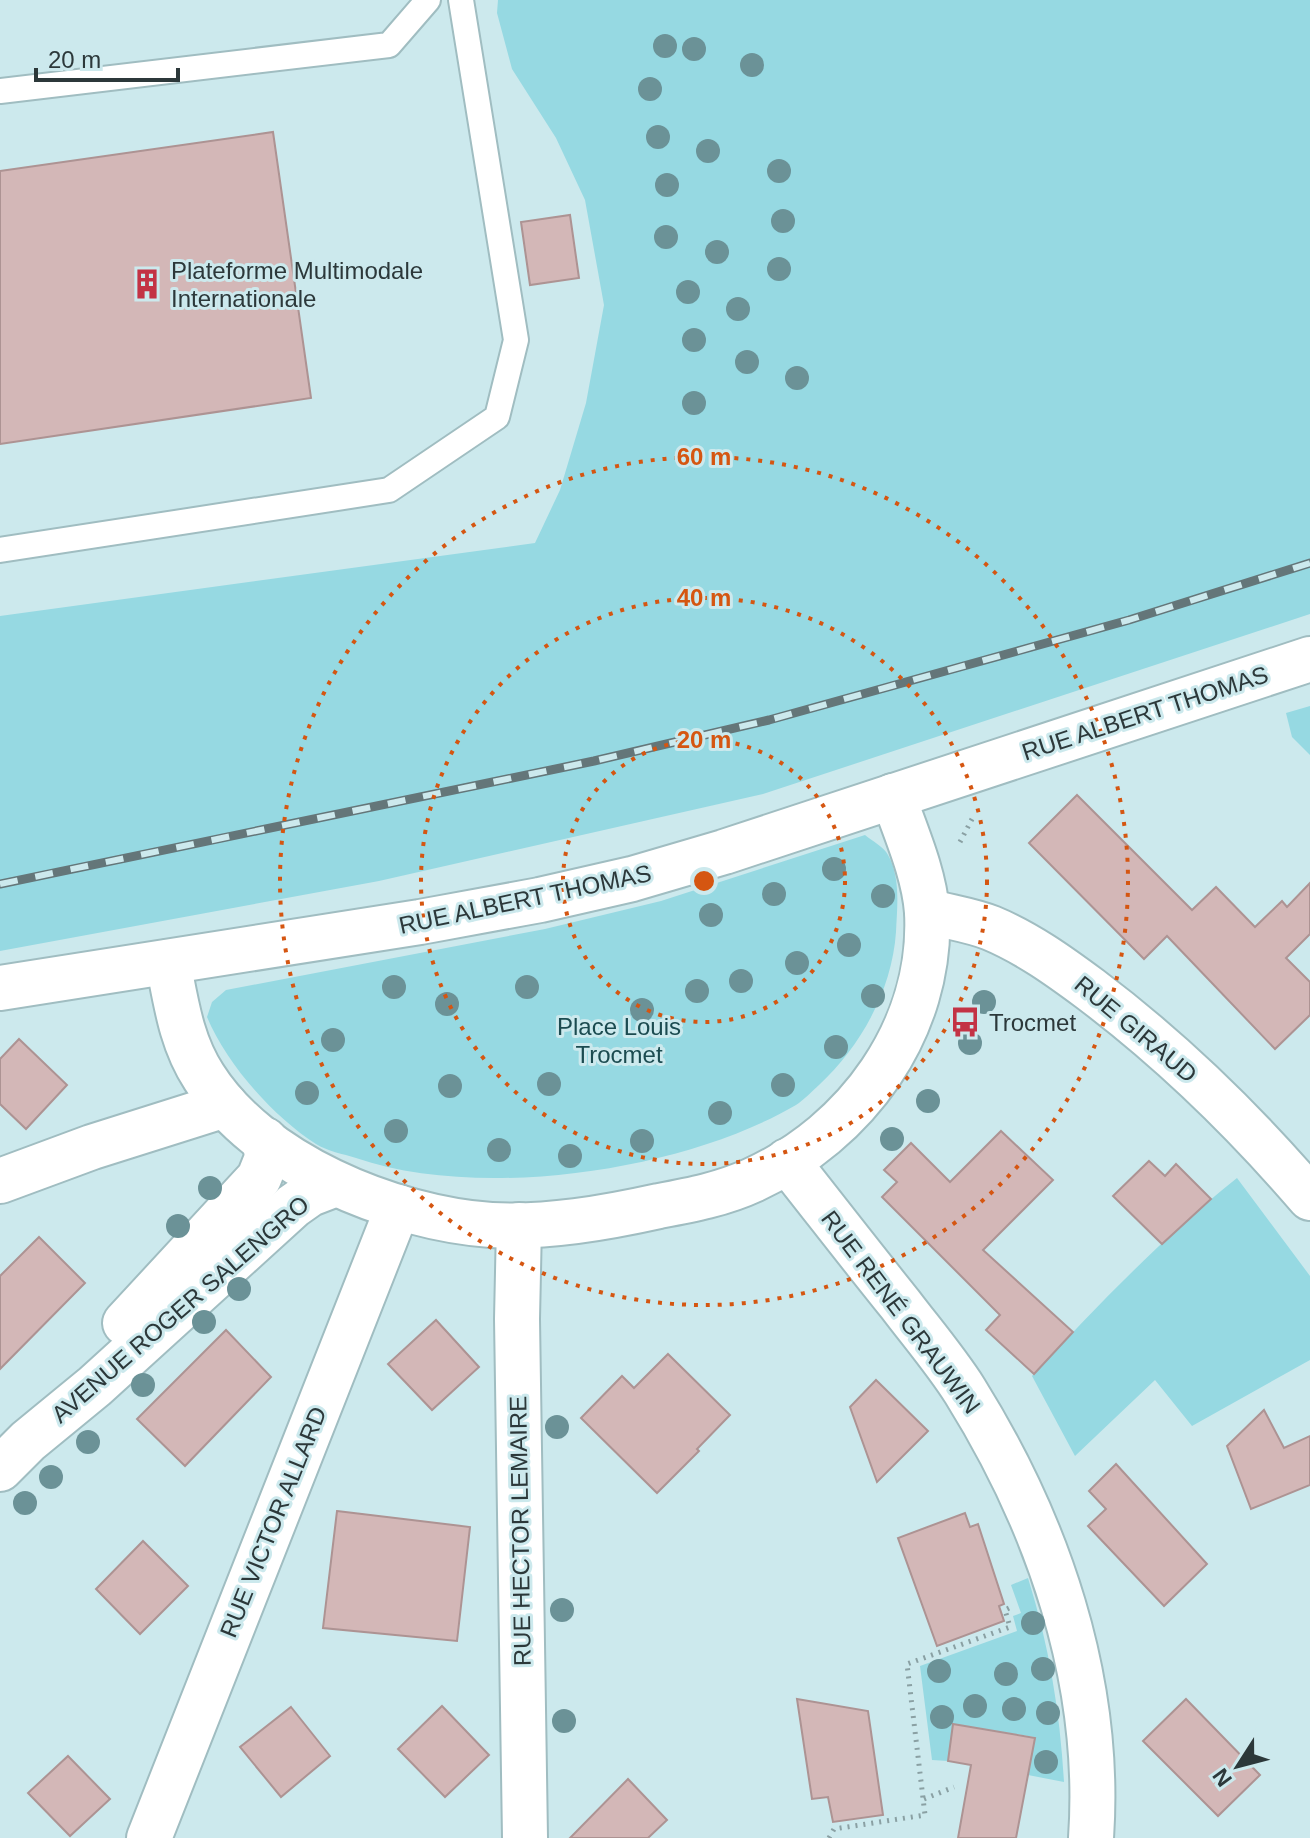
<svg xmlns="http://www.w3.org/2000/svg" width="1310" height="1838" viewBox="0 0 1310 1838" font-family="Helvetica,sans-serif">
<rect width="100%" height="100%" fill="#cce9ed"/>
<!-- green -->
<g fill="#96d9e2">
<polygon points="498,0 1310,0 1310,614 763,794 379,881 0,951 0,616 535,543 560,490 586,403 604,305 585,200 556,138 512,69 497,13"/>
<polygon points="1310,706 1310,755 1292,737 1286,713"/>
<path d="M865,835c7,6 19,12 23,20 13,23 9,52 8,77 -4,58 -35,114 -77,153 -7,6 -15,15 -23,20 -113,66 -315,96 -440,53 -13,-4 -29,-7 -40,-14 -43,-27 -90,-81 -109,-127l5,-15 14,-12 319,-61 116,-28z"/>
<path d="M1237,1178l73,98v84l-118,66 -37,-46 -80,76 -43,-80c64,-69 131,-139 205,-198z"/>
<path d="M1028,1578c21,67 32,134 36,204l-36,-7 6,-38 -80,-13 -6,37 -16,-1 -12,-94 97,-35 -4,-15 8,-3 -10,-28z"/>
</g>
<!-- building -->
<g fill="#d3b7b7" stroke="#ad9393" stroke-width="2">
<polygon points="273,132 311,398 0,444 0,171"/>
<polygon points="570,215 579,278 530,285 521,222"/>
<polygon points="1077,795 1192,910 1216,887 1255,927 1282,901 1287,907 1310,883 1310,934 1286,958 1310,982 1310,1015 1275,1049 1167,936 1144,959 1029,843"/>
<polygon points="19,1039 67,1085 26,1129 0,1104 0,1059"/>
<polygon points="1001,1131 1053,1180 983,1250 1073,1332 1034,1374 986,1330 1000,1315 882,1197 897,1182 884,1170 911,1143 950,1182"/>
<polygon points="1149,1161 1165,1176 1176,1164 1211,1199 1162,1244 1113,1196"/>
<polygon points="39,1237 85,1283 0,1369 0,1276"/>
<polygon points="436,1320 479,1367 432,1410 388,1364"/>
<polygon points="226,1330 271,1377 185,1466 137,1419"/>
<polygon points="668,1354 730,1415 697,1449 699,1451 657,1493 581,1418 622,1376 634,1388"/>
<polygon points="876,1380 928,1431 877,1482 850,1407"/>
<polygon points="1264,1410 1284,1448 1310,1436 1310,1485 1251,1509 1227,1446"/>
<polygon points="1116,1464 1207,1564 1164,1606 1088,1526 1106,1509 1089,1491"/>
<polygon points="337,1511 470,1527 457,1641 323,1628"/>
<polygon points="965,1513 970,1527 978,1524 1004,1604 999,1606 1004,1621 937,1646 898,1538"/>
<polygon points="143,1541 188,1586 140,1634 96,1589"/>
<polygon points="797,1699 868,1711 883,1815 833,1822 828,1797 812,1799"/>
<polygon points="1186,1699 1260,1775 1218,1816 1143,1741"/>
<polygon points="442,1706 489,1755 445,1797 398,1749"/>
<polygon points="291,1707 330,1756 281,1797 240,1747"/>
<polygon points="953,1724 1035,1738 1016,1838 958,1838 971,1765 948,1761"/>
<polygon points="68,1756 110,1799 70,1836 28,1793"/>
<polygon points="628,1779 667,1820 648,1838 570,1838"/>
</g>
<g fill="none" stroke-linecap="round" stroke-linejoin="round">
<!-- lane casing -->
<g stroke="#a0bdc1" stroke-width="28">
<g id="lane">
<polyline points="0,91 389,45 428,0"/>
<polyline points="0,550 389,490 497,417 516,340 461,0"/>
</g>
</g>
<!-- street casing -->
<g stroke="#a0bdc1" stroke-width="48">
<g id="street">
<path d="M927,911c21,6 44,9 64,17 36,15 68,38 99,61 81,61 154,132 220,209"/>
<path d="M787,1161c38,48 75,96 113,143 22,29 46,57 65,87 83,133 137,289 126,447"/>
<polyline points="0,1181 92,1147 225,1105"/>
<polyline points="519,1225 517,1319 525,1838"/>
<polyline points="149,1838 398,1207"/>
</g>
</g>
<!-- secondary casing -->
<g stroke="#a0bdc1" stroke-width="48">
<g id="secondary">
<path d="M168,962c8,40 13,80 36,115 55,87 188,141 287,148 56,3 114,-7 168,-19 32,-6 64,-12 94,-26 103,-47 180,-151 174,-268 -3,-39 -21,-79 -34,-116"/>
<polyline points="0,988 420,922 540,900 632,879 724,852 1310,659"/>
<polyline points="125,1323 259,1178 267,1158 265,1140"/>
<polyline points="0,1469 28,1441 95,1386 293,1206 310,1194 336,1184"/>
</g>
</g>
<!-- path -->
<g stroke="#8aa0a3" stroke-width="5" stroke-dasharray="2 6" stroke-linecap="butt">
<polyline points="960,842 972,819"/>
<polyline points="924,1799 954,1787"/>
<polyline points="829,1838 834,1829 925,1815 907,1664 1010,1627 1005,1610 1013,1606"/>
</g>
<!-- lane -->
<use href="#lane" stroke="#fff" stroke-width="24"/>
<!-- street -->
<use href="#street" stroke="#fff" stroke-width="44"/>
<!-- secondary -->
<use href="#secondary" stroke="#fff" stroke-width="44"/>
<!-- rail casing -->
<g stroke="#647679" stroke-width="9">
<polyline id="rail" points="0,884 594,761 769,720 1129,620 1310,563"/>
</g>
<!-- rail -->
<use href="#rail" stroke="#cce9ed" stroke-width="6" stroke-dasharray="18" stroke-linecap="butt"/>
</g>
<!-- trees -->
<g fill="#6b9297">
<circle cx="665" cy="46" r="12"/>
<circle cx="694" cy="49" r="12"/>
<circle cx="752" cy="65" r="12"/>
<circle cx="650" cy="89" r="12"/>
<circle cx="658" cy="137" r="12"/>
<circle cx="708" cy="151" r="12"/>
<circle cx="779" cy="171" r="12"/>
<circle cx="667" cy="185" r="12"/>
<circle cx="783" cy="221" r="12"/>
<circle cx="666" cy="237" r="12"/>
<circle cx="717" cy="252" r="12"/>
<circle cx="779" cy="269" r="12"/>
<circle cx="688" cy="292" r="12"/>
<circle cx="738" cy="309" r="12"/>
<circle cx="694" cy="340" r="12"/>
<circle cx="747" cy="362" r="12"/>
<circle cx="797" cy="378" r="12"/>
<circle cx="694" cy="403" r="12"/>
<circle cx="834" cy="869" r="12"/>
<circle cx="774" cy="894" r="12"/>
<circle cx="883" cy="896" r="12"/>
<circle cx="711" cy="915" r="12"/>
<circle cx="849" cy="945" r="12"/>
<circle cx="797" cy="963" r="12"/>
<circle cx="741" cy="981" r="12"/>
<circle cx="394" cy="987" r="12"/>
<circle cx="527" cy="987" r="12"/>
<circle cx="697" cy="991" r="12"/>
<circle cx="873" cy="996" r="12"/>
<circle cx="984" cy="1002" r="12"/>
<circle cx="447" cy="1004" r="12"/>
<circle cx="642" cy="1010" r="12"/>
<circle cx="333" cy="1040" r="12"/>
<circle cx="970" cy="1043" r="12"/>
<circle cx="836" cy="1047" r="12"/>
<circle cx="549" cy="1084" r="12"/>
<circle cx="783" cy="1085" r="12"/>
<circle cx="450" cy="1086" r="12"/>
<circle cx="307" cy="1093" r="12"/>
<circle cx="928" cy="1101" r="12"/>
<circle cx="720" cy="1113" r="12"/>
<circle cx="396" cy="1131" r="12"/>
<circle cx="892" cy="1139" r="12"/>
<circle cx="642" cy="1141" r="12"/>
<circle cx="499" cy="1150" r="12"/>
<circle cx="570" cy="1156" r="12"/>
<circle cx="210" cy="1188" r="12"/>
<circle cx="178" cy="1226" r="12"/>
<circle cx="239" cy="1289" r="12"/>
<circle cx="204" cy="1322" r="12"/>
<circle cx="143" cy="1385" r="12"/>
<circle cx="557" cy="1427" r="12"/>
<circle cx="88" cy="1442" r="12"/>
<circle cx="51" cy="1477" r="12"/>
<circle cx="25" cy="1503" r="12"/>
<circle cx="562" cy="1610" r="12"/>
<circle cx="1033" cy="1623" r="12"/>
<circle cx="1043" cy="1669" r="12"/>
<circle cx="939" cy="1671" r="12"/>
<circle cx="1006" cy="1674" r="12"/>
<circle cx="975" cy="1706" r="12"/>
<circle cx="1014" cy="1709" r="12"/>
<circle cx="1048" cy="1713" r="12"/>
<circle cx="942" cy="1717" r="12"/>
<circle cx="564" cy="1721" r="12"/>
<circle cx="1046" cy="1762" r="12"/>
</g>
<!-- distance rings -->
<g fill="none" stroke="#d55611" stroke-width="4" stroke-dasharray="4 8">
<circle cx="704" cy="881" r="141"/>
<circle cx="704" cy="881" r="283"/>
<circle cx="704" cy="881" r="424"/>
</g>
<!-- icons -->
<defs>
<g id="building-bare" transform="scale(2.4)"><path d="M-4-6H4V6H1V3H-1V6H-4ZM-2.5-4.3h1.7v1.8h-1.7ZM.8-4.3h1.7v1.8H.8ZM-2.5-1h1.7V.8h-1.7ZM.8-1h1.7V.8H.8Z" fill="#c33345" stroke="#cce9ed" stroke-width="2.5" paint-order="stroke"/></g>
<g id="bus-bare" transform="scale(2.4)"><path d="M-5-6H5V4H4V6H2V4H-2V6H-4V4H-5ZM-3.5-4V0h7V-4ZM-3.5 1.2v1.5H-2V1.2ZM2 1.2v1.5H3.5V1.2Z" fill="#c33345" stroke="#cce9ed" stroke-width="2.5" paint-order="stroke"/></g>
</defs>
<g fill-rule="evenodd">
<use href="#building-bare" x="147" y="284"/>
<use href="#bus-bare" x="965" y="1022"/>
</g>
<g text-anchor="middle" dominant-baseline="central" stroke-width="6" stroke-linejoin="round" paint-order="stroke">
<!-- poi labels -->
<g font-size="24" fill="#2c383a" stroke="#cce9ed" text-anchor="start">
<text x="171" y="270">Plateforme Multimodale<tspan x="171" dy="28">Internationale</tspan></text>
<text x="989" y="1022">Trocmet</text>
</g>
<!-- street labels -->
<g font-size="24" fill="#2c383a" stroke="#cce9ed">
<text transform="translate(1145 713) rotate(-18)">RUE ALBERT THOMAS</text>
<text transform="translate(525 899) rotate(-12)">RUE ALBERT THOMAS</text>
<text transform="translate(1136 1029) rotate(40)">RUE GIRAUD</text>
<text transform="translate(180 1309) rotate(-41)">AVENUE ROGER SALENGRO</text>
<text transform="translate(901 1312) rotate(53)">RUE RENÉ GRAUWIN</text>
<text transform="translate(273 1522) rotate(-68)">RUE VICTOR ALLARD</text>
<text transform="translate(520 1531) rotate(-91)">RUE HECTOR LEMAIRE</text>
</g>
<!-- park labels -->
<g font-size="24" fill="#1b4b50" stroke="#cce9ed">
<text x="619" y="1026">Place Louis<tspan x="619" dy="28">Trocmet</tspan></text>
</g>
</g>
<circle cx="704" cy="881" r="12" fill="#d55611" stroke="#cce9ed" stroke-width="4"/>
<g font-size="24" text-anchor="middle" font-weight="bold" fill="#d55611" stroke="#cce9ed" stroke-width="6" stroke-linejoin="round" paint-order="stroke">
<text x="704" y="465">60 m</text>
<text x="704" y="606">40 m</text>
<text x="704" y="748">20 m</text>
</g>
<!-- north arrow -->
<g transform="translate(1238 1766) rotate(234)" stroke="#cce9ed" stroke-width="6" paint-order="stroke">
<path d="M0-6L14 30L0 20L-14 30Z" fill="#2c383a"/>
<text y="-12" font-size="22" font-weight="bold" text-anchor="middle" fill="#2c383a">N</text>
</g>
<!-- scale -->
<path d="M36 68v12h142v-12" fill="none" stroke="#2c383a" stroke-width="4"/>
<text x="48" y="68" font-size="24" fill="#2c383a" stroke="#cce9ed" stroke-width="6" paint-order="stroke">20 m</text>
</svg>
